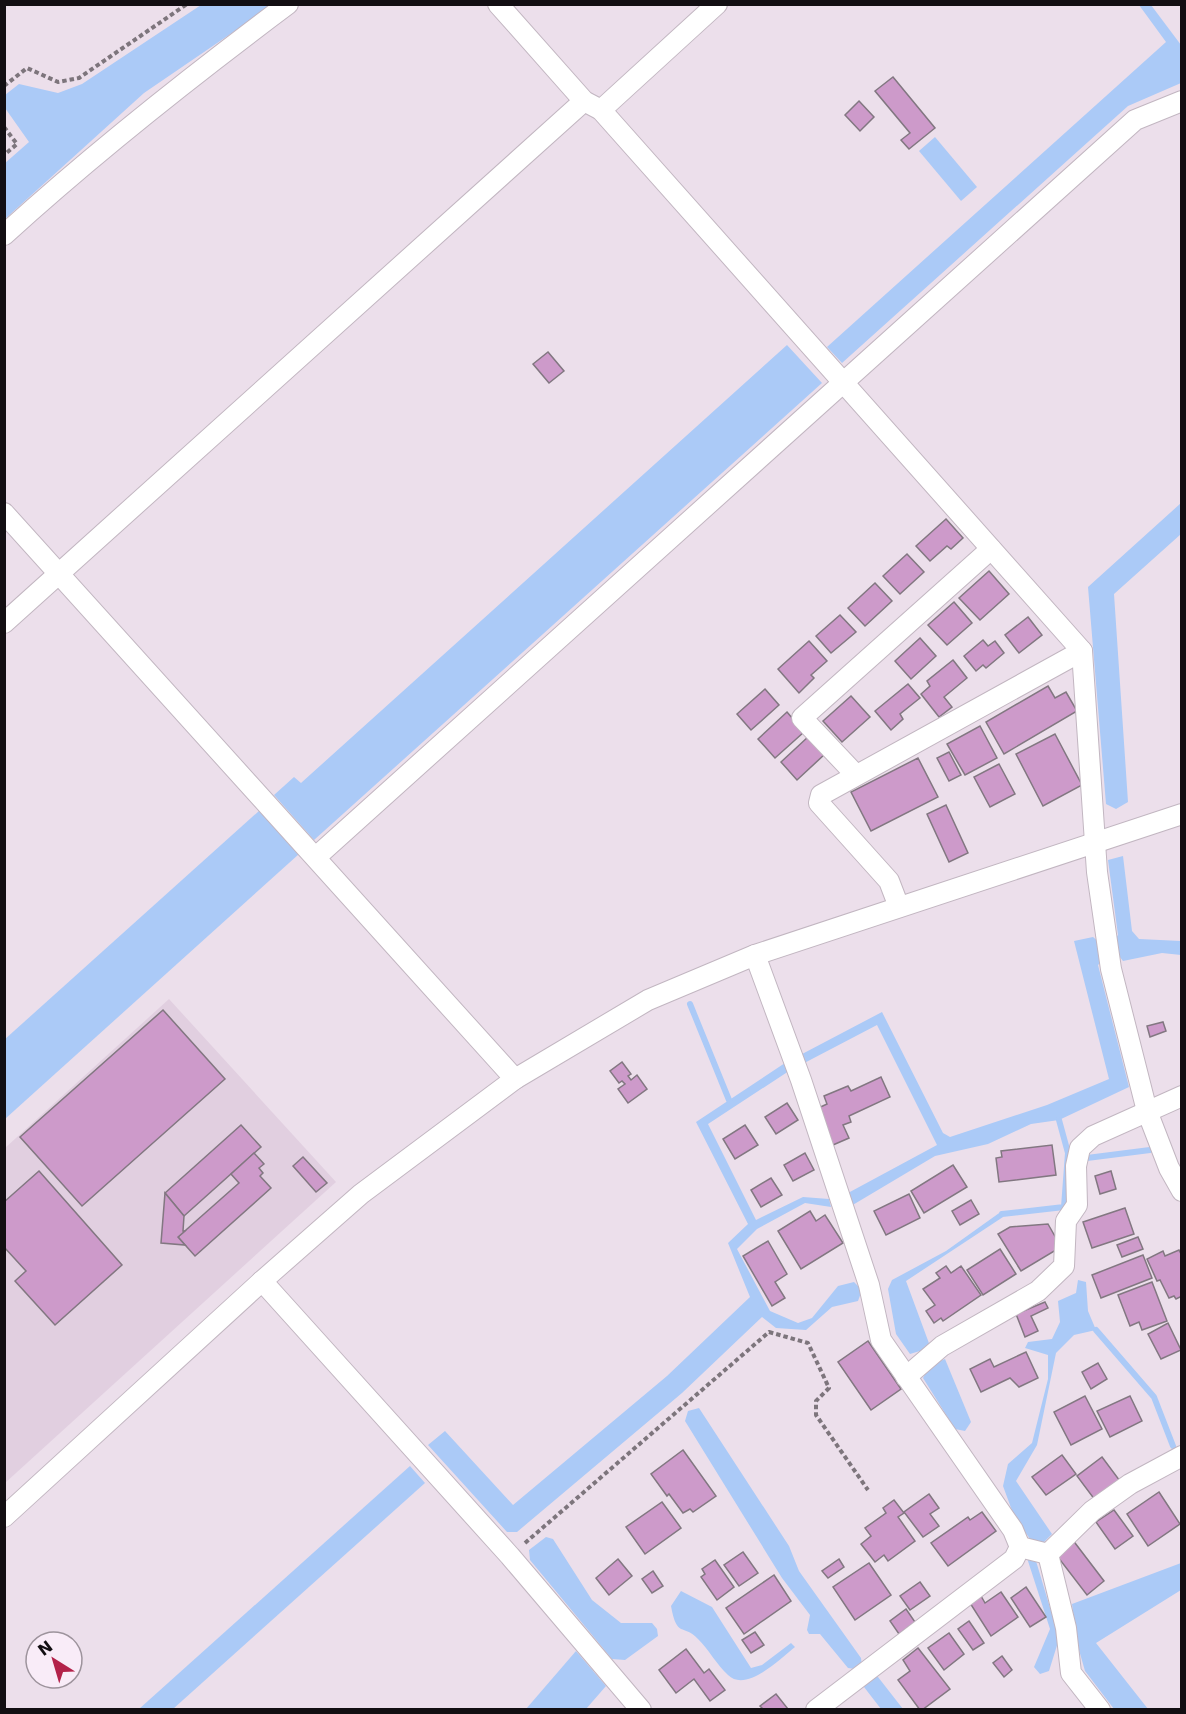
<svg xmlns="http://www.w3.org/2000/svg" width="1186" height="1714" viewBox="0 0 1186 1714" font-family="'DejaVu Sans',sans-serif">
<rect width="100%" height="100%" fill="#ecdfeb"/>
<!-- built -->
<polygon fill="#e1cfe0" points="169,999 336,1182 5,1483 5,1148"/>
<!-- water -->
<g fill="#abcaf7">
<polygon points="201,5 273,5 144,93 5,219 4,164 29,142 5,108 5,95 19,84 58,93 82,84"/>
<polygon points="1139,5 1151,5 1181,45 1181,83 1128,106 842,363 827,347 1166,42"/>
<polygon points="935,137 977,187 961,201 919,151"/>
<polygon points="787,345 822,383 314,840 274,795 294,777 301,783"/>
<polygon points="1181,503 1181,534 1114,594 1128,802 1116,809 1106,804 1088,587"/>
<polygon points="260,810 299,854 5,1119 4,1040"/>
<polygon points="1123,856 1132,931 1139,939 1181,941 1181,955 1162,953 1123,961 1116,952 1114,940 1118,935 1108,860"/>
<polygon points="1093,937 1099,942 1103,960 1098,965 1129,1087 1059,1120 1031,1124 988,1144 935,1156 851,1206 848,1193 937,1145 877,1025 789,1071 708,1124 756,1220 803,1197 829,1199 831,1207 805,1203 757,1229 737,1249 770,1311 798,1323 812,1318 838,1286 854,1282 862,1290 858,1301 832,1307 806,1330 776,1328 762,1317 682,1393 517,1532 507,1532 428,1445 445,1431 513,1505 667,1376 750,1297 728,1243 748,1224 696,1122 785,1063 882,1012 943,1133 950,1137 1047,1105 1109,1079 1074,941"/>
<polygon points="1002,1211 1003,1217 906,1281 930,1346 923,1350 910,1354 896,1334 888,1289 892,1280 946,1251"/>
<polygon points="1078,1280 1086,1282 1088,1311 1096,1330 1074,1335 1056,1353 1037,1445 1016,1481 1052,1534 1044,1542 1038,1543 1036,1561 1057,1631 1075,1628 1072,1604 1181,1563 1181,1590 1096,1643 1148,1709 1114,1709 1085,1671 1075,1636 1059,1639 1049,1671 1040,1674 1034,1667 1050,1629 1027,1558 1030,1539 1014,1516 1003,1486 1008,1464 1032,1443 1048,1379 1048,1355 1025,1348 1028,1342 1052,1339 1060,1322 1058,1301 1076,1293"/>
<polygon points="945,1359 971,1422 965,1431 955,1429 923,1378 929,1366"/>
<polygon points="699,1408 789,1546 799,1571 861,1658 862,1666 870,1676 878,1677 903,1709 881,1709 864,1687 865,1679 855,1669 848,1668 820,1634 809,1634 807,1630 810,1615 782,1578 685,1421 688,1411"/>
<polygon points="410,1466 425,1483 173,1709 139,1709"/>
<polygon points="546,1537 553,1539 592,1600 621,1623 652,1623 657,1629 658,1636 625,1660 612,1659 530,1560 529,1550"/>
<path d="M681,1591l31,16 39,61 11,-3 29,-22 4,4c-15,12 -49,46 -67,28 -11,-10 -19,-25 -30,-36 -15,-16 -21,0 -27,-33z"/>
<polygon points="576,1651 606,1686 586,1709 526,1709"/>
</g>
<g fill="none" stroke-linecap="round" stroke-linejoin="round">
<!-- stream -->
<g stroke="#abcaf7" stroke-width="6">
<polyline points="690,1004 729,1100"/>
<polyline points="1087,1158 1150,1150"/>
<polyline points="1002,1214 1064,1207 1068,1153 1059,1120"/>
<polyline points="1096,1330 1154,1397 1173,1446"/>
</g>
</g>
<!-- building -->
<g fill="#cd9aca" stroke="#827781" stroke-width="1.5">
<polygon points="893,77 935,128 909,149 901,140 910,133 875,91"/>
<polygon points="859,101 874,117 860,131 845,115"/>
<polygon points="548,352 564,371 549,383 533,364"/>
<polygon points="946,519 963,538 951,549 947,546 930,561 916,546"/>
<polygon points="907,554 924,572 900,594 883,576"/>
<polygon points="989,571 1009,594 980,620 959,598"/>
<polygon points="875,583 892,601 865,626 848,608"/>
<polygon points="954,602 972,623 947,645 928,625"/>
<polygon points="840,615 856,632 831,653 816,636"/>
<polygon points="1028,617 1042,635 1019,653 1005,635"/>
<polygon points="920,638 936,656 911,679 895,661"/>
<polygon points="983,640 988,646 995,641 1004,653 986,668 983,665 976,671 964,656"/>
<polygon points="809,641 827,661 811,675 814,678 799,693 778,669"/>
<polygon points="953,660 967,678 944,697 952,707 939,717 921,694 930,686 927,681"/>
<polygon points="908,684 920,698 900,714 903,719 891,730 875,711"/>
<polygon points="1048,686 1055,698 1066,692 1077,711 1004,754 986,722"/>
<polygon points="765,689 779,705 751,730 737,714"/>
<polygon points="851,696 870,717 842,742 823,721"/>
<polygon points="787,712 804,732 775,758 758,739"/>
<polygon points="980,726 997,758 965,775 947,744"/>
<polygon points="1055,734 1082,785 1043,806 1016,754"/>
<polygon points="809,736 825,754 797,780 781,762"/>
<polygon points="949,752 961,775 949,781 937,758"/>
<polygon points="918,758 938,797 871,831 851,792"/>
<polygon points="999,764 1015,794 990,807 974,777"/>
<polygon points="946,805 968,853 949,862 927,814"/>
<polygon points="163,1010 225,1079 82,1206 20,1137"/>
<polygon points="1163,1022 1166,1031 1150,1037 1147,1026"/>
<polygon points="622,1062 631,1074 628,1076 631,1080 637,1075 647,1089 628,1103 618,1089 625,1084 622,1081 619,1083 610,1071"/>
<polygon points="881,1077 890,1097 849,1116 851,1122 843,1125 849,1138 833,1145 816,1109 827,1104 824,1096 848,1086 851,1091"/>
<polygon points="787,1103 798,1120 776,1134 765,1117"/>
<polygon points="241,1125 261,1147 184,1216 165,1193"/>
<polygon points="745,1125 758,1145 735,1159 723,1139"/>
<polygon points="1052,1145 1056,1175 999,1182 996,1158 1002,1157 1001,1151"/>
<polygon points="254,1153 264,1164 259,1168 263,1173 260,1176 271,1188 195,1256 178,1237 239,1183 231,1174"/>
<polygon points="805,1153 814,1170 793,1181 784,1165"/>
<polygon points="303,1157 327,1183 316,1192 293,1166"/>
<polygon points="953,1165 967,1187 924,1213 911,1191"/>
<polygon points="39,1171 122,1265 55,1325 15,1281 26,1271 4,1247 4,1202"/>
<polygon points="1111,1171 1116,1189 1100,1194 1095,1176"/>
<polygon points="771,1178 782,1195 761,1207 751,1190"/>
<polygon points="165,1193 184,1216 183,1231 185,1231 178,1237 185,1245 161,1243"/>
<polygon points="909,1194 920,1218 886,1235 874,1211"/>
<polygon points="971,1200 979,1214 960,1225 952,1211"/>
<polygon points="1125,1208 1134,1234 1092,1248 1083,1222"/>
<polygon points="810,1211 816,1221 825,1215 843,1243 801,1269 778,1231"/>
<polygon points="1048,1224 1061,1247 1021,1271 998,1234 1010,1227"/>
<polygon points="1138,1237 1143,1249 1122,1257 1117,1245"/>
<polygon points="768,1241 787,1274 775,1282 785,1298 772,1306 743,1256"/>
<polygon points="1000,1249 1016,1274 983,1295 967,1270"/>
<polygon points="1179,1250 1182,1256 1182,1296 1176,1299 1174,1296 1169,1298 1160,1280 1157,1281 1147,1259 1163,1251 1165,1256"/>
<polygon points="1143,1255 1152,1278 1101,1298 1092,1275"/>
<polygon points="946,1266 951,1273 961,1266 981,1295 943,1321 941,1318 934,1323 926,1311 935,1305 923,1289 940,1278 936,1273"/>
<polygon points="1152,1282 1167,1321 1142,1330 1139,1322 1130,1326 1118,1295"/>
<polygon points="1045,1302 1048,1308 1031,1316 1038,1331 1025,1337 1016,1314"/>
<polygon points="1168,1323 1181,1350 1161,1359 1148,1334"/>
<polygon points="868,1341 901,1389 871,1410 838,1362"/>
<polygon points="1026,1352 1038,1378 1019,1387 1010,1378 981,1392 970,1369 990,1359 994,1367"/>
<polygon points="1098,1363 1107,1379 1091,1389 1082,1372"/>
<polygon points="1085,1396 1102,1429 1071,1445 1054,1412"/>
<polygon points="1130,1396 1142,1421 1110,1437 1097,1411"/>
<polygon points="683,1450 716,1496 693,1512 690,1509 683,1513 669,1494 667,1496 651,1474"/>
<polygon points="1062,1455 1076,1474 1046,1495 1032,1477"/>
<polygon points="1102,1457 1120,1481 1095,1500 1077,1476"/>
<polygon points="1159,1492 1180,1524 1148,1546 1127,1514"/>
<polygon points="929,1494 939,1508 930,1514 939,1526 923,1537 904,1512"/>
<polygon points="894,1500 904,1513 898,1517 915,1541 888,1561 884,1555 875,1562 861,1544 871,1536 865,1528 886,1513 883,1508"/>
<polygon points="662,1502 681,1528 645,1554 626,1527"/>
<polygon points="1114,1510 1133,1536 1115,1549 1096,1522"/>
<polygon points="982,1512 996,1531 948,1566 931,1543 968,1517 970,1520"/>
<polygon points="1072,1539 1104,1581 1087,1595 1054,1552"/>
<polygon points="743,1552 758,1573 739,1586 724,1565"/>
<polygon points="618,1559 632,1576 609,1595 596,1578"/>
<polygon points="839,1559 844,1567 828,1578 822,1571"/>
<polygon points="715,1560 734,1587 717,1600 701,1577 705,1574 702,1569"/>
<polygon points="869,1563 891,1595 855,1620 833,1587"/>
<polygon points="653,1571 663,1586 652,1593 642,1579"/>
<polygon points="774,1575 791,1601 744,1634 726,1608"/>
<polygon points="920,1582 930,1596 910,1610 900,1596"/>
<polygon points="1026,1587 1046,1617 1030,1627 1011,1598"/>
<polygon points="1001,1592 1018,1617 991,1636 970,1603 981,1596 985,1603"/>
<polygon points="906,1609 915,1622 899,1634 890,1621"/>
<polygon points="969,1621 984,1643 973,1650 958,1629"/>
<polygon points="755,1632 764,1645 751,1653 742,1640"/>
<polygon points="949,1633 964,1654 944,1670 928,1648"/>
<polygon points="918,1648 950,1689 922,1710 920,1710 898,1680 910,1671 903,1660"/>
<polygon points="686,1649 704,1673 709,1669 725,1690 710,1701 694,1679 676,1693 659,1670"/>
<polygon points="1002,1656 1012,1670 1004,1677 993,1663"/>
<polygon points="776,1694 788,1709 764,1710 760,1706"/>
</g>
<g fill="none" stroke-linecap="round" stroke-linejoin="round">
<!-- minor casing -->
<g stroke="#c2b6c1" stroke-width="22">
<g id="minor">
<polyline points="498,4 584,101 601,110 1082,651 1097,872 1111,969 1147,1111 1169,1168 1182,1191"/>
<polyline points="601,110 717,4"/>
<path d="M4,235c91,-83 185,-157 284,-231"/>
<polyline points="4,513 515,1079"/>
<polyline points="4,623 584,101"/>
<polyline points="856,775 802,718 991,549"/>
<polyline points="316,857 1135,120 1182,101"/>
<polyline points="899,907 889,881 819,803 821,795 1082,651"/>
<polyline points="755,955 801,1080 869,1285 881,1340 1013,1530 1020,1547"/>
<polyline points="262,1281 510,1556 641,1710"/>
<polyline points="906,1377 942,1346 1038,1291 1064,1266 1066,1221 1077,1205 1076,1166 1080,1148 1093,1136 1182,1096"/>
<polyline points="4,1517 262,1281 361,1194 515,1079 648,1000 755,955 1182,814"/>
<polyline points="1048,1554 1066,1628 1071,1673 1100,1710"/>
<polyline points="816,1710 1014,1559 1020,1547 1048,1554 1092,1511 1130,1484 1182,1456"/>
</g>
</g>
<!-- path -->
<g stroke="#7d757c" stroke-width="4" stroke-dasharray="4.5 3" stroke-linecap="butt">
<polyline points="4,86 27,68 58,82 79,78 187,4"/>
<polyline points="4,127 17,144 4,155"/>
<polyline points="525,1543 769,1332 808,1343 829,1388 816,1401 816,1415 868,1490"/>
</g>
<!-- minor -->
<use href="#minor" stroke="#fff" stroke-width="20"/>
</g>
<!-- border -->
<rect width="1186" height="1714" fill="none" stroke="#120e12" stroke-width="12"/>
<!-- north arrow -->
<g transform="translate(54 1660) rotate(323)"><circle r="28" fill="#f9ecf8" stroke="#9d939c" stroke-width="1.5"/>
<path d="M0-4.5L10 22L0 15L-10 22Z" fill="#b3224a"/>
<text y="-9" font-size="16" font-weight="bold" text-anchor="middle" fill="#120e12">N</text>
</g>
</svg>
